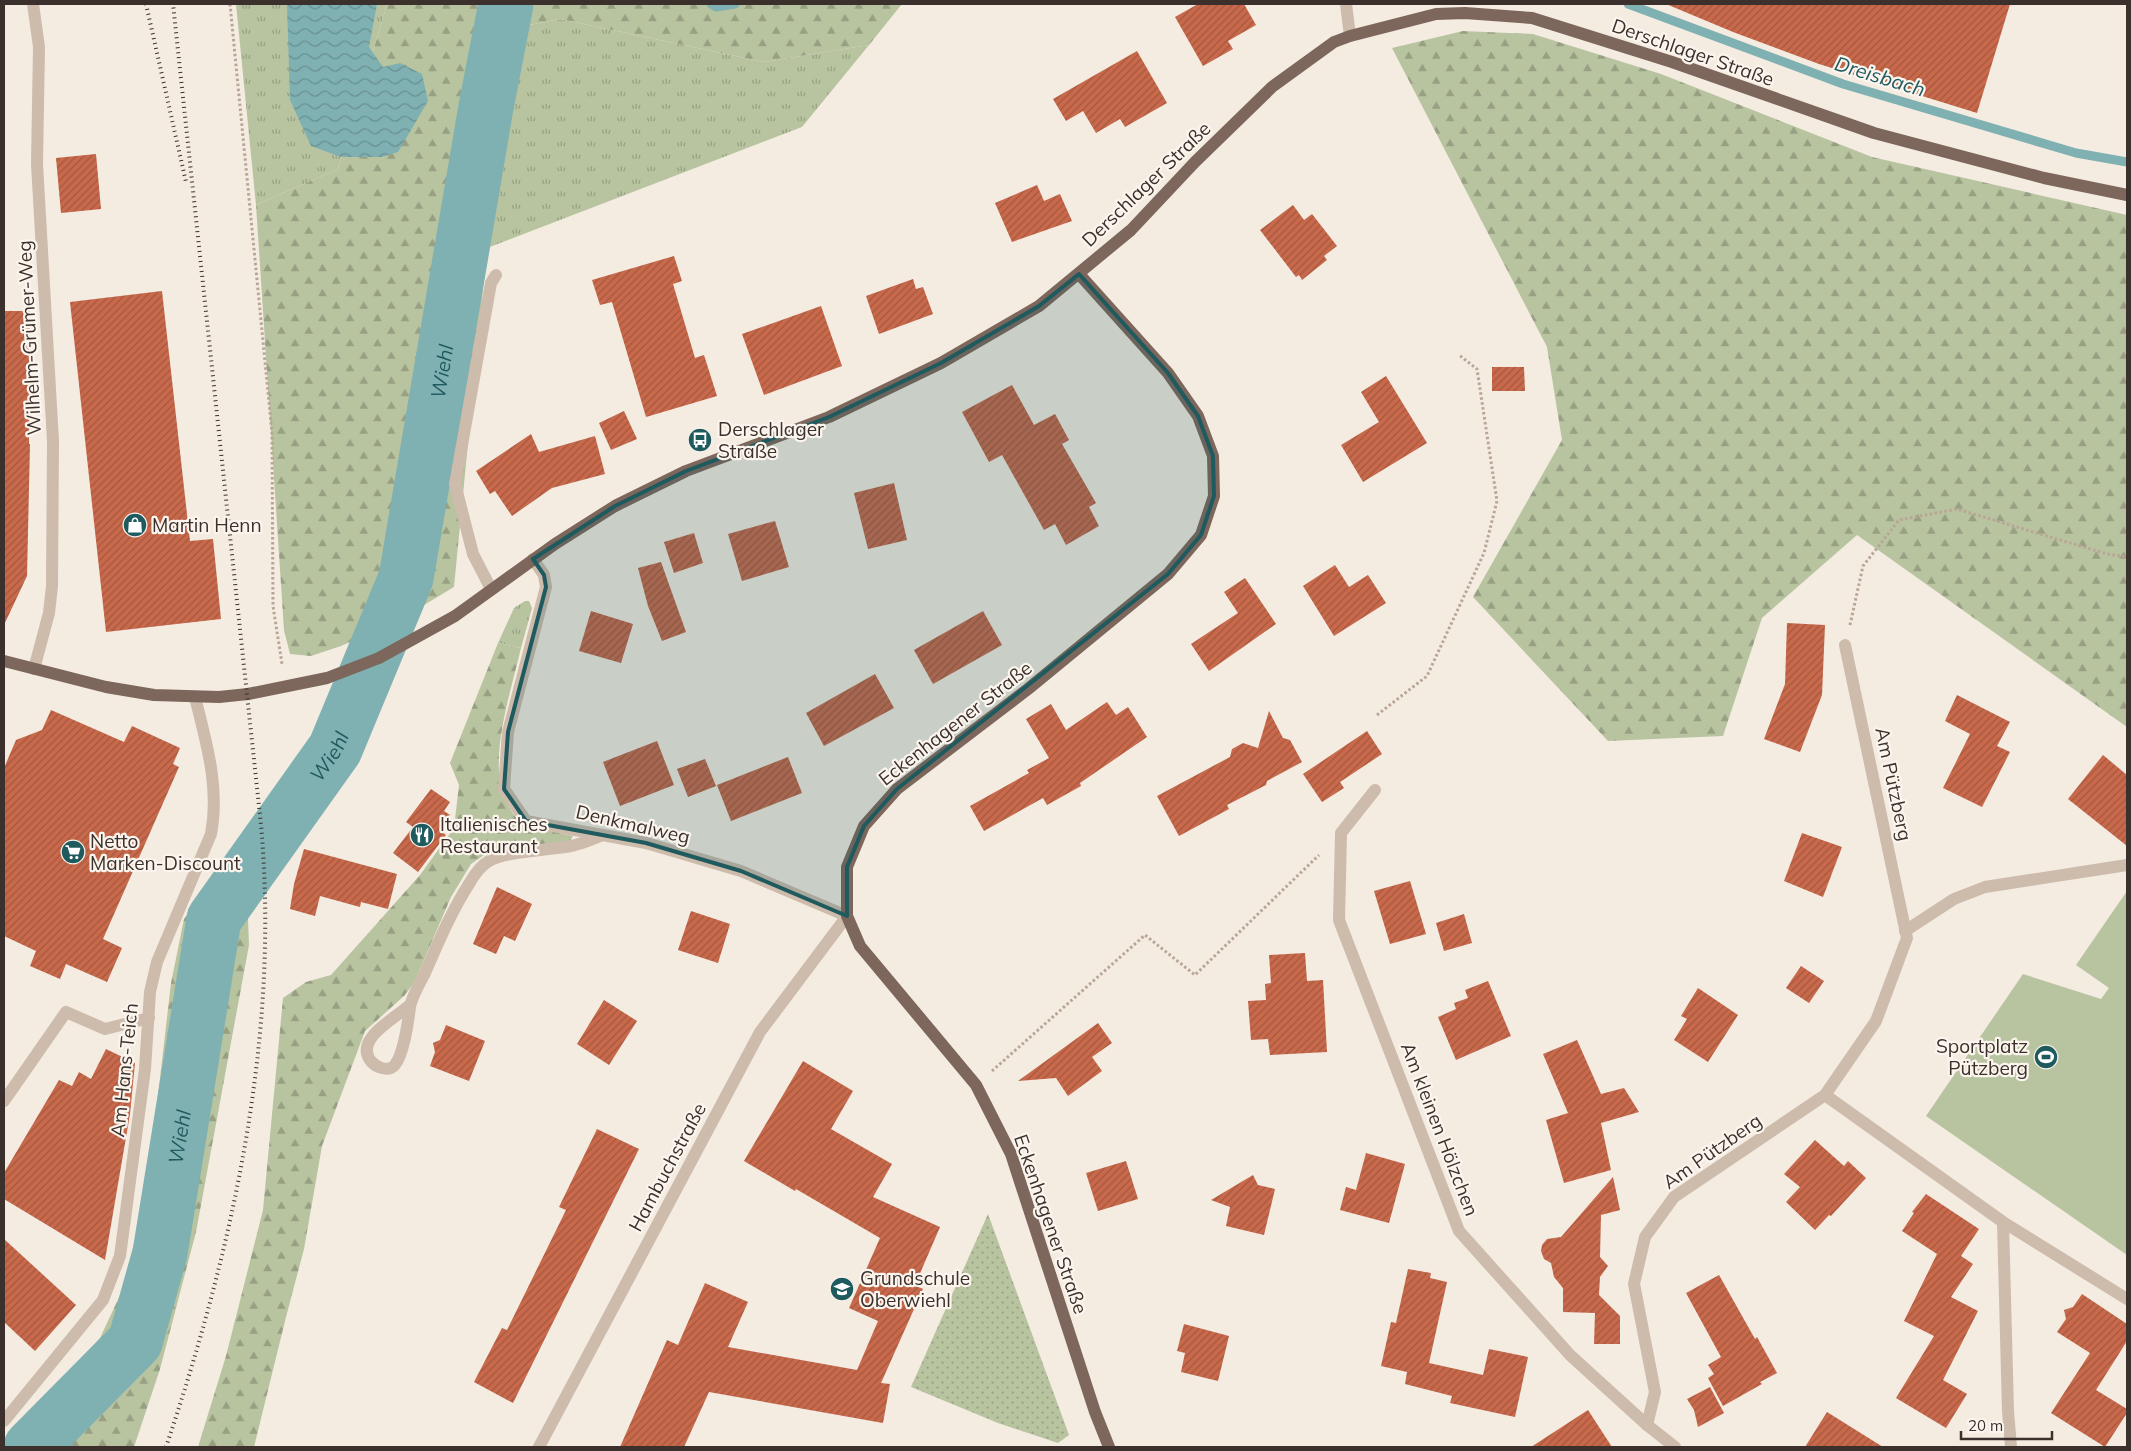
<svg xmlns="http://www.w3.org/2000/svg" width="2131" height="1451" viewBox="0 0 2131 1451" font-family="Mulish,sans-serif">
<defs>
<pattern id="grass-tufts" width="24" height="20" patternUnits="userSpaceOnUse" patternTransform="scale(1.25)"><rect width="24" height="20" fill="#b8c4a0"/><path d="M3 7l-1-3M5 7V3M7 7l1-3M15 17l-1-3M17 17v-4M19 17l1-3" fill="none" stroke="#97a083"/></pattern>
<pattern id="forest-firs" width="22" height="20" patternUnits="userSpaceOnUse" patternTransform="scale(1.25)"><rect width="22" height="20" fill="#b8c4a0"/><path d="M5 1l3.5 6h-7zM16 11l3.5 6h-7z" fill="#97a083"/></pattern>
<pattern id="park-dots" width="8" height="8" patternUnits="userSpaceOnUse" patternTransform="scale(1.25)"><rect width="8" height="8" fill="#b8c4a0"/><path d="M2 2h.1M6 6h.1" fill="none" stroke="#97a083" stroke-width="1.8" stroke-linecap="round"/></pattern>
<pattern id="water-waves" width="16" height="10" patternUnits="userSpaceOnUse" patternTransform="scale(1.25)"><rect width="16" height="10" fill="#7fb0b2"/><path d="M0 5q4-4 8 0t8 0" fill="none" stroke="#699091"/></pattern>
<pattern id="building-hatch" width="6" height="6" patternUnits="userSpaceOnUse" patternTransform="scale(1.25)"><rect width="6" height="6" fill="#c8694b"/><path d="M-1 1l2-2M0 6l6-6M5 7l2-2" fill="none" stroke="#a4573f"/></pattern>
</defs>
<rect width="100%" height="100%" fill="#f4ebe1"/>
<!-- grass -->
<g fill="url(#grass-tufts)">
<polygon points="236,4 387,4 338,169 256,205"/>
<polygon points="560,19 764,62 869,45 802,127 487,248 487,33"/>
<polygon points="525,601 529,601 532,608 521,648 498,643 514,608"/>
</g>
<!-- forest -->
<g fill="url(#forest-firs)">
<polygon points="387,4 902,4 869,45 764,62 560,19 487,33 487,248 454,587 399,620 341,646 311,656 290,654 284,630 256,205 338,169"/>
<polygon points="1463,31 1533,34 1661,74 1872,157 2127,215 2127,727 1857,535 1762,618 1723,736 1608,741 1473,597 1562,440 1547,347 1392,48"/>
<path d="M498,643l23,5c-10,43 -27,92 -21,136 2,15 13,29 21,41l52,11 -3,5 -63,7 -23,7 -13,9 -20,33 -37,86 -10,13 -39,35 -43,115 -18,103 -18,68 -32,130h-56l28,-91 37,-146 20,-212 23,-16 25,-7 89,-100 34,-47 5,-43 -9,-22z"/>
<polygon points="245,841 249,945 196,1232 160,1369 134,1447 4,1447 4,1444 11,1435 100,1338 122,1291 141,1242 171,983 184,919"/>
</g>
<!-- park -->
<polygon fill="url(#park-dots)" points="988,1214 1069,1435 1058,1443 998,1423 911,1387"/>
<!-- pitch -->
<polygon fill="#b8c4a0" points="2127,891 2127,1255 1926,1116 2023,974 2101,999 2109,988 2076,965"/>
<!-- water -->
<polygon fill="url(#water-waves)" points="287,4 377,4 369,47 383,67 400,63 422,74 428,101 398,152 382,157 341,157 311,146 290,100"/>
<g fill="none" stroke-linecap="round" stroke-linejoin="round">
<!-- stream -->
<g stroke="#7fb0b2" stroke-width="9">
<polyline points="711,4 716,7 735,4"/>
<polyline points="1628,4 1843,84 2076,153 2127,162"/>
</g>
<!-- river -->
<path stroke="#7fb0b2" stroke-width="55" id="s1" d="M31,1447l104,-105 25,-89 54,-334 121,-170 71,-171 80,-471 20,-103"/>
</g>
<!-- building -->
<g fill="url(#building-hatch)">
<polygon points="1198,4 1244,4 1256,25 1228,41 1233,49 1203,66 1175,17"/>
<polygon points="1666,4 2010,4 1977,113 1819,64 1733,32"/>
<polygon points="1137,51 1167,103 1125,127 1120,119 1096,133 1083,111 1066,121 1053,99"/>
<polygon points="96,154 101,209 61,213 56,158"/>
<polygon points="1037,185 1044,201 1060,194 1072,221 1012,242 995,203"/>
<polygon points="1293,205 1304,220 1312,214 1337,246 1324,256 1327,260 1302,280 1299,275 1296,277 1260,230"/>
<polygon points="674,256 682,281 673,284 695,358 704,355 717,396 646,417 612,302 600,305 592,280"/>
<polygon points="913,279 916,289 923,287 933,314 879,334 866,296"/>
<polygon points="162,291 190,541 213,539 221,619 106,632 70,302"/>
<polygon points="821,306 842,366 764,395 742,334"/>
<polygon points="4,311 30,311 29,444 30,444 27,576 4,625"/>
<polygon points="1492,367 1524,367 1525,391 1492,391"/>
<polygon points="1386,376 1427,443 1363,482 1341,445 1379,422 1361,392"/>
<polygon points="1012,385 1034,425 1055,414 1069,440 1062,444 1096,503 1089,507 1099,526 1066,545 1055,524 1044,530 1002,455 989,462 962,412"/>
<polygon points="624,411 637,439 611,450 599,423"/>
<polygon points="531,434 539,452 595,436 605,474 552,488 512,516 495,491 490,494 476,471"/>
<polygon points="894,483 907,540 868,549 854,493"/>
<polygon points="775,521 789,567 742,581 728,534"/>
<polygon points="694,533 703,563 674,573 664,542"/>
<polygon points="661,562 686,632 662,641 648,606 638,568"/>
<polygon points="1335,565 1349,587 1368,575 1386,603 1334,636 1303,586"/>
<polygon points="1245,578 1276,624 1209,671 1191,644 1238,613 1224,592"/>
<polygon points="591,611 633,624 621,663 579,651"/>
<polygon points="983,611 1002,645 933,684 914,650"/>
<polygon points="1787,623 1825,625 1822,695 1800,752 1764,739 1785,684"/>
<polygon points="875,674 894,708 824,746 806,713"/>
<polygon points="1957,695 2010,722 1997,746 2010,752 1982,807 1943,788 1970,734 1945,721"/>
<polygon points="1107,702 1116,715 1128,707 1147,737 1080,783 1081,786 1047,805 1043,798 984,831 970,806 1029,773 1027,770 1049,758 1026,719 1051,704 1066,730"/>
<polygon points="51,710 124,742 132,726 180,748 173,764 179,767 103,939 122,948 107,982 66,964 60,979 30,966 36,951 4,936 4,768 16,740 42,730"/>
<polygon points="1269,711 1283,738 1290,740 1302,762 1267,781 1266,785 1227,805 1229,809 1179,836 1157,796 1230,757 1232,749 1243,743 1258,748"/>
<polygon points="1367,731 1382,754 1340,782 1344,788 1322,802 1303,774"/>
<polygon points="657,741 674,785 620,806 603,762"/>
<polygon points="2103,755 2127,775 2127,846 2068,799"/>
<polygon points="788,757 802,793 731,821 717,785"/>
<polygon points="705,759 716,786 688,797 677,769"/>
<polygon points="431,789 450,802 444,811 450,815 439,829 446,835 418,872 393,853 413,827 406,822"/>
<polygon points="1802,833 1842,847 1823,897 1784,881"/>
<polygon points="304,849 397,874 388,909 361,902 360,907 320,896 315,916 290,909 294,884"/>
<polygon points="1410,881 1426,934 1390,944 1374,891"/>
<polygon points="497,887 532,904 515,941 504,936 496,954 473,944"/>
<polygon points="691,911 730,924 718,963 678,950"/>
<polygon points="1464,914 1472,943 1444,951 1436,923"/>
<polygon points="1305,953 1307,981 1323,980 1327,1052 1270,1055 1268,1039 1251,1040 1248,1001 1266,1000 1265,984 1271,983 1269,955"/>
<polygon points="1801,966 1824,981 1809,1003 1786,988"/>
<polygon points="1488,981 1511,1036 1456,1060 1438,1017 1456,1009 1454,1003 1468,998 1465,990"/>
<polygon points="1698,988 1738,1015 1708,1062 1674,1040 1687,1019 1681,1016"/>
<polygon points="604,1000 637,1021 609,1065 577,1044"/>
<polygon points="1098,1023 1112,1043 1092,1057 1102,1071 1068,1096 1056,1078 1018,1081"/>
<polygon points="446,1025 485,1041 469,1081 430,1066 435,1052 433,1043 440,1040"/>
<polygon points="1577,1040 1601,1094 1624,1088 1639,1112 1601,1123 1611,1170 1564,1183 1546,1120 1568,1113 1543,1054"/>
<polygon points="106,1049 135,1063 130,1114 105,1260 4,1199 4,1173 59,1080 72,1086 79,1072 91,1079"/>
<polygon points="803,1061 853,1091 831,1129 892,1164 873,1197 940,1227 915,1285 923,1289 881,1383 890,1384 883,1423 709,1392 684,1447 620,1447 667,1340 678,1345 705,1283 748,1302 728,1347 857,1370 878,1321 849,1308 880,1238 796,1189 795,1191 744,1161"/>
<polygon points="597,1129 639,1149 513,1403 474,1382 502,1328 507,1330 566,1210 559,1207"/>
<polygon points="1815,1140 1844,1166 1848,1161 1866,1178 1831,1216 1829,1215 1815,1230 1786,1202 1800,1187 1784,1174"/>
<polygon points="1366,1153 1405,1164 1389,1223 1340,1210 1346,1187 1356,1190"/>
<polygon points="1126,1161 1138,1199 1098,1211 1086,1173"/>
<polygon points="1253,1175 1258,1185 1275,1189 1264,1235 1226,1226 1230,1207 1211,1200"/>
<polygon points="1613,1177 1620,1210 1601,1215 1600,1257 1608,1266 1600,1277 1599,1295 1620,1316 1620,1344 1594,1344 1595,1313 1563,1312 1563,1288 1554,1277 1551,1263 1544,1259 1541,1251 1542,1245 1547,1239 1561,1237"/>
<polygon points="1926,1194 1979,1229 1961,1256 1973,1264 1951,1297 1978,1311 1943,1380 1967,1394 1946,1428 1896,1398 1934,1336 1904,1321 1937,1254 1902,1231 1914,1213 1912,1212"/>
<polygon points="4,1239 76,1305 35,1351 4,1322"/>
<polygon points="1408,1269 1431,1273 1430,1278 1447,1282 1429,1363 1483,1375 1489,1349 1528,1357 1515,1417 1450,1403 1452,1396 1405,1384 1407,1372 1381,1366 1391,1322 1396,1323"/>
<polygon points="1719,1275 1755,1339 1757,1337 1777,1373 1760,1382 1762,1384 1723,1406 1708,1378 1714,1374 1708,1365 1721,1357 1686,1293"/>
<polygon points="2082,1294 2127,1324 2127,1341 2096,1390 2127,1409 2127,1413 2105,1447 2051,1413 2090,1353 2057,1332 2066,1319 2064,1310 2073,1307"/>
<polygon points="1184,1324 1229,1336 1218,1381 1181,1372 1185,1353 1177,1351"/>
<polygon points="1710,1387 1724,1413 1698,1427 1694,1410 1687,1399"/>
<polygon points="1588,1410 1612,1447 1531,1447"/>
<polygon points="1827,1412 1883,1447 1805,1447"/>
</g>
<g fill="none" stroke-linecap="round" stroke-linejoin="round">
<!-- path -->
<g stroke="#b9a596" stroke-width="3" stroke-dasharray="2.5 2.5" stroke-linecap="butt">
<polyline points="230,4 272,433 273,606 282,664"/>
<polyline points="1850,625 1863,566 1899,520 1957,509 2107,554 2127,557"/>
<polyline points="1377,715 1427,676 1484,553 1497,501 1477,369 1459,355"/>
<polyline points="992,1071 1145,935 1195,975 1319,855"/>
</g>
<!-- minor -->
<g stroke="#cdbbac" stroke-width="12">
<polyline points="33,4 39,47 37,164 53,441 52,586 49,613 34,669"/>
<polyline points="1346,4 1350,36"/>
<polyline points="533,559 544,575 546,587 508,732 504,789 526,821 646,843 741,871 847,916 760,1032 539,1447"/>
<polyline points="491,589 473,554 455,484 491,283 496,275"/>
<polyline points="1375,790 1341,833 1339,920 1459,1231 1570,1355 1647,1425"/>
<polyline points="1905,931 1954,899 1985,887 2127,865"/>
<path d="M410,1005c-14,13 -55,33 -40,55 5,7 17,12 24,6 10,-11 14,-44 16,-59 2,-11 10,-24 15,-34 13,-30 26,-61 44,-89 5,-9 11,-18 20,-23 18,-10 60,-11 82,-15 11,-2 22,-7 32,-11"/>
<polyline points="1825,1095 2003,1222 2008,1411 2011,1447"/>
<polyline points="4,1101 66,1012 105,1029 149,1018"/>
<polyline points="2003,1222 2127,1299"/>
<path d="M4,1421l99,-121 17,-44 25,-187 5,-77 7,-30 54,-128c9,-47 -5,-92 -16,-137"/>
<polyline points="1675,1447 1647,1425 1655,1392 1634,1284 1645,1237 1674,1197 1825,1095 1876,1021 1907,938 1845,645"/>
</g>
<!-- major -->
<g stroke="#7d675c" stroke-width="12">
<polyline points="1079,274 1168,373 1198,416 1213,456 1214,496 1201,535 1168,574 1028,689 897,789 864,826 847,867 847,916 860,946 976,1085 1011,1154 1095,1412 1109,1447"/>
<polyline points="4,661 106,687 154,695 219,697 248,694 327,678 379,658 455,616 555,544 615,506 686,471 829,417 941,363 1039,306 1131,230 1195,162 1272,87 1334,42 1350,36 1436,14 1465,13 1532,18 1672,62 1874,133 2044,178 2127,195"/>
</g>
<!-- rail -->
<g stroke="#3b302b" stroke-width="4" stroke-dasharray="1 4" stroke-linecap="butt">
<polyline points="146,4 186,182"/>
<path d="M166,1447c67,-199 114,-411 95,-622l-88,-821"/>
</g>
</g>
<!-- marked area -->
<path fill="#1f5a5e" fill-opacity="0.2" stroke="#1f5a5e" stroke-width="4" stroke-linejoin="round" d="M1079,274l89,99 30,43 15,40 1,40 -13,39 -33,39 -271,215 -33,37 -17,41v49l-106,-45 -95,-28 -120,-22 -22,-32 4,-57 38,-145 -2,-12 -11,-16 82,-53 71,-35 143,-54 112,-54 98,-57z"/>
<!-- icons -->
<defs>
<g id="bus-disc" transform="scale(1.25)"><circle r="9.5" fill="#1f5a5e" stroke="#fbf5ee"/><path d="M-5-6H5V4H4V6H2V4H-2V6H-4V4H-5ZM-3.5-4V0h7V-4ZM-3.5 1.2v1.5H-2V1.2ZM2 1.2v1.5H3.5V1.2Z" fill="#fff"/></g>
<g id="shop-disc" transform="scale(1.25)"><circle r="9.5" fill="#1f5a5e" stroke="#fbf5ee"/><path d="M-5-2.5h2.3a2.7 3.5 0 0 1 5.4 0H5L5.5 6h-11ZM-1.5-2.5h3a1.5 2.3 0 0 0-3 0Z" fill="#fff"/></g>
<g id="restaurant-disc" transform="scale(1.25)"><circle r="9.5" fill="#1f5a5e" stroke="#fbf5ee"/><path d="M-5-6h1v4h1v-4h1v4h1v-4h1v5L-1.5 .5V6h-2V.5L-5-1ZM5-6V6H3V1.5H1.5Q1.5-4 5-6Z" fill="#fff"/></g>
<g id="supermarket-disc" transform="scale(1.25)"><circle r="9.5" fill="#1f5a5e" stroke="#fbf5ee"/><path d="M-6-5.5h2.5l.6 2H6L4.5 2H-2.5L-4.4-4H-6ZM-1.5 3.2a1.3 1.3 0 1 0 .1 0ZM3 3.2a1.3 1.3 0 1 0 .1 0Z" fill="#fff"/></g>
<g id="stadium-disc" transform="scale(1.25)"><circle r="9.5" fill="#1f5a5e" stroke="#fbf5ee"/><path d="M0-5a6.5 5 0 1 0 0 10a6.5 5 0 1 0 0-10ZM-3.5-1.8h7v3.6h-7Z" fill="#fff"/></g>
<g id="school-disc" transform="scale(1.25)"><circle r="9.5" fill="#1f5a5e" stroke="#fbf5ee"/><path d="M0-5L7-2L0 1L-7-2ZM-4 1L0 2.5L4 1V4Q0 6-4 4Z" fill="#fff"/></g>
</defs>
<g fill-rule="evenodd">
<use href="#bus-disc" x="700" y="440"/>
<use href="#shop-disc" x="135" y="525"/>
<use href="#restaurant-disc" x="422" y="835"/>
<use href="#supermarket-disc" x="73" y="852"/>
<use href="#stadium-disc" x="2046" y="1057"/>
<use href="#school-disc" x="842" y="1289"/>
</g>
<g text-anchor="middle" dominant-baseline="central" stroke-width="4.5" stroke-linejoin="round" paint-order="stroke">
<!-- street labels -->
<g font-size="19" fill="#3b302b" stroke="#fbf5ee">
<text transform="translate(1693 52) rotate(19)">Derschlager Straße</text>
<text transform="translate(1146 184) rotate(-44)">Derschlager Straße</text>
<text transform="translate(29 338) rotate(-93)">Wilhelm-Grümer-Weg</text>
<text transform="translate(955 723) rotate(-38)">Eckenhagener Straße</text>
<text transform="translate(1894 784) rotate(78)">Am Pützberg</text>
<text transform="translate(633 824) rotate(13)">Denkmalweg</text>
<text transform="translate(124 1070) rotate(-84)">Am Hans-Teich</text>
<text transform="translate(1440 1129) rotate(69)">Am kleinen Hölzchen</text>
<text transform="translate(1712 1151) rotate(-35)">Am Pützberg</text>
<text transform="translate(667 1167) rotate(-62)">Hambuchstraße</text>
<text transform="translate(1051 1224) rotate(71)">Eckenhagener Straße</text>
</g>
<!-- poi labels -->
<g font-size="19" fill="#3b302b" stroke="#fbf5ee" text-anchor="start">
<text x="718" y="429">Derschlager<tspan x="718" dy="22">Straße</tspan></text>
<text x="152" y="525">Martin Henn</text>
<text x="440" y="824">Italienisches<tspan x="440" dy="22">Restaurant</tspan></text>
<text x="90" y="841">Netto<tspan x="90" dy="22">Marken-Discount</tspan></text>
<text x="2028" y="1046" text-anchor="end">Sportplatz<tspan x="2028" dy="22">Pützberg</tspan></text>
<text x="860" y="1278">Grundschule<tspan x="860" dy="22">Oberwiehl</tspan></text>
</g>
<!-- water labels -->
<g font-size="20" font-style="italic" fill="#1f5a5e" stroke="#fbf5ee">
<text transform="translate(1880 76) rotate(17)">Dreisbach</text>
<text stroke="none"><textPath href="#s1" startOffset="1182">Wiehl</textPath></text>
<text stroke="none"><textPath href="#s1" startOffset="778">Wiehl</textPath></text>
<text stroke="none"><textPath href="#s1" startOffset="358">Wiehl</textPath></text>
</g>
</g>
<!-- border -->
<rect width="2131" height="1451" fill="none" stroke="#3b302b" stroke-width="10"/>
<!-- scale -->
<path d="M1961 1431v8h91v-8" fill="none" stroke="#3b302b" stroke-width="2.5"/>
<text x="1968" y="1431" font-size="15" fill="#3b302b" stroke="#fbf5ee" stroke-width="4" paint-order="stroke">20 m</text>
</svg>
